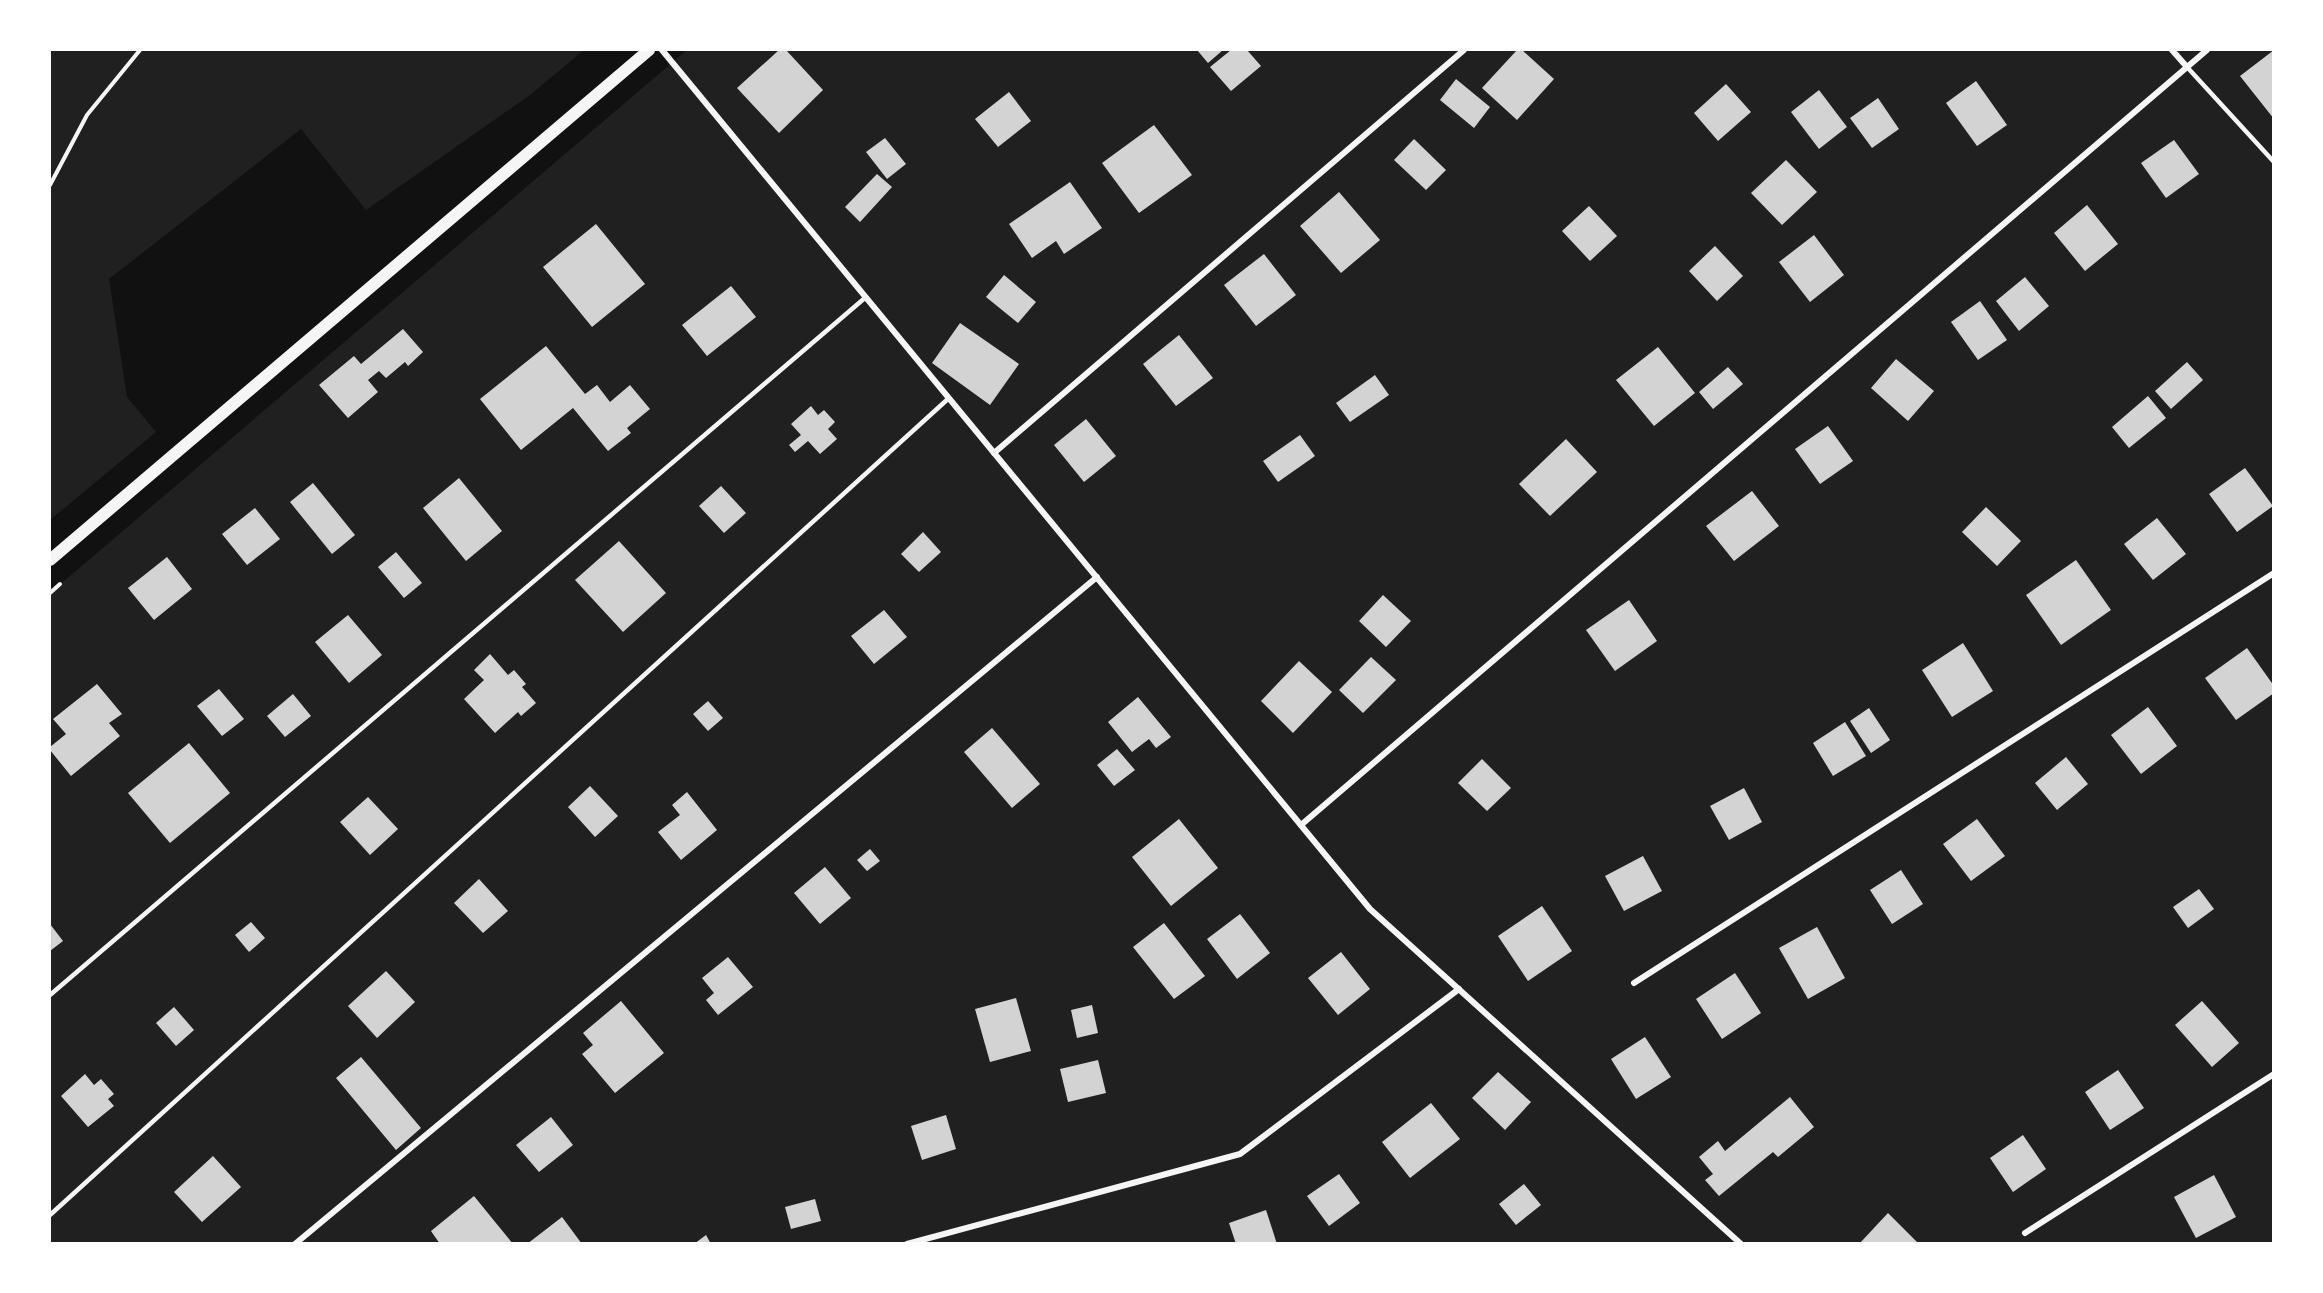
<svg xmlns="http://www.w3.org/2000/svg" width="2323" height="1293" viewBox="0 0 2323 1293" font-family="Barlow,sans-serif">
<rect width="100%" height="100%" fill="#111"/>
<!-- green -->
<g fill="#202020">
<polygon points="50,50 584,50 530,95 366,210 301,129 109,279 127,397 156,432 50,520"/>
<polygon points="687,50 2273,50 2273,1243 50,1243 50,593"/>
</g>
<!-- building -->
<g fill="#d3d3d3">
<polygon points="779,50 786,50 823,90 779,133 737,88"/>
<polygon points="1197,50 1223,50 1208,63"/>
<polygon points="1231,50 1247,50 1261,66 1231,91 1210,67"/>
<polygon points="1517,50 1522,50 1554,79 1517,120 1482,88"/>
<polygon points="2274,50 2274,119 2240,76"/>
<polygon points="1456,79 1490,107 1474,128 1440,100"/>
<polygon points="1976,81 2007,125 1977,146 1946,103"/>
<polygon points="1726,84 1751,112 1718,141 1694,113"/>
<polygon points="1819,90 1847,127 1819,149 1791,112"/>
<polygon points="1009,92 1031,121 998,147 975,119"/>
<polygon points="1878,98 1899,129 1872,148 1850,118"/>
<polygon points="1154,125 1192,175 1139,213 1102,163"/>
<polygon points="885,138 906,164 887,179 866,152"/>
<polygon points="1414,139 1446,170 1426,190 1394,160"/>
<polygon points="2174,140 2199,174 2166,198 2141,163"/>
<polygon points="1786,160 1817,192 1782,225 1751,193"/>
<polygon points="877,174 892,187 860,222 845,207"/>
<polygon points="1070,182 1102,228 1064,254 1056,241 1032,258 1009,224"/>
<polygon points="1339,192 1380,240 1341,273 1300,226"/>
<polygon points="2087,205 2118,244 2085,271 2054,233"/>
<polygon points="1589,206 1617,236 1590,261 1562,231"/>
<polygon points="596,224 645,284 592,327 543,267"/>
<polygon points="1814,235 1844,275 1810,302 1779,262"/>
<polygon points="1715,246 1743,276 1717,301 1689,271"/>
<polygon points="1264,254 1296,295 1256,326 1224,285"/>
<polygon points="1004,275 1036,302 1018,323 986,297"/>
<polygon points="2025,277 2049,306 2019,331 1996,301"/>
<polygon points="731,286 756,317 707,356 682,325"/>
<polygon points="1980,301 2007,340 1978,360 1951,322"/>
<polygon points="960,323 1019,364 990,405 932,363"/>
<polygon points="403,329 423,352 408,366 405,362 386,378 379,371 368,380 378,392 348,418 319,385 354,356 361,364"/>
<polygon points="1179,335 1213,378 1176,406 1143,364"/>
<polygon points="546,346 585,394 597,385 610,402 630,385 650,409 627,428 631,433 608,451 573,408 521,450 480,399"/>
<polygon points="1658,347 1695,393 1654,426 1616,380"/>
<polygon points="1896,359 1934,391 1908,421 1871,388"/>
<polygon points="2187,362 2203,380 2171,409 2155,391"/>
<polygon points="1728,367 1743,384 1713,409 1699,392"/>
<polygon points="1375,375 1389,395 1350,422 1336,403"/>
<polygon points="2148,396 2166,418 2129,448 2112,427"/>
<polygon points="811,406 818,415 824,410 835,422 828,429 837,439 820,454 808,441 795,452 789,445 801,435 791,424"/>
<polygon points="1086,419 1116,456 1084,482 1054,445"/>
<polygon points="1828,426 1853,461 1820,484 1795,449"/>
<polygon points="1300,435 1315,456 1278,482 1263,461"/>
<polygon points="1566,439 1597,472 1550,516 1519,484"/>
<polygon points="2245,468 2273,506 2237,532 2209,494"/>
<polygon points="459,478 502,531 466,561 423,508"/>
<polygon points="313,483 355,535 332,554 290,502"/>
<polygon points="721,486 746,513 724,533 699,506"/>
<polygon points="1752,491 1779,526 1734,561 1706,526"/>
<polygon points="1986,507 2021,541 1997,566 1962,532"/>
<polygon points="255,508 280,539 247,565 222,534"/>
<polygon points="2157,518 2186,554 2153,580 2124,544"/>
<polygon points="923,532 941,552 919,572 901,554"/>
<polygon points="619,541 666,593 623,632 575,580"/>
<polygon points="396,552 422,583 404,598 378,567"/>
<polygon points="167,557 192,589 154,620 128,588"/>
<polygon points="2076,560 2111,610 2061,645 2026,595"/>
<polygon points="1383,595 1411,621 1386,647 1359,621"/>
<polygon points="1629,600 1657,641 1615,671 1586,630"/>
<polygon points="884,610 907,637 874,664 851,636"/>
<polygon points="348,615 382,655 349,683 315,642"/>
<polygon points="1963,643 1993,691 1952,717 1922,670"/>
<polygon points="2247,648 2274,686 2274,693 2236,720 2205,678"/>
<polygon points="490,654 508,675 514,670 526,684 522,687 536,703 521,716 518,712 495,733 464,699 484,680 474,670"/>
<polygon points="1371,657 1396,680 1363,713 1339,690"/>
<polygon points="1299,661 1332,692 1293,733 1261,701"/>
<polygon points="97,684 122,714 109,723 120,736 71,776 50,750 50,747 66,734 53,719"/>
<polygon points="219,689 244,719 222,736 197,706"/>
<polygon points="293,694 311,716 285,737 267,716"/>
<polygon points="1138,697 1171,737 1156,748 1149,739 1132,752 1108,722"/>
<polygon points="708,701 723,718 708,731 693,714"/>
<polygon points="2148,707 2177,746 2141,774 2111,735"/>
<polygon points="1869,708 1890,740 1871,753 1850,721"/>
<polygon points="1845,722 1866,756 1833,776 1813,743"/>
<polygon points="992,728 1040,784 1012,808 964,752"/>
<polygon points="189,743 230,793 170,843 128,793"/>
<polygon points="1117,749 1135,770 1114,786 1097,765"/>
<polygon points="2066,757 2088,784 2057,810 2035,783"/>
<polygon points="1482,759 1511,788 1487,811 1458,783"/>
<polygon points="590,786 618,816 595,837 568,807"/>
<polygon points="1744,788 1762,822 1729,840 1710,806"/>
<polygon points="687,792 717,830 681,860 658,832 680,815 672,805"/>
<polygon points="368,797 398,829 370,855 340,822"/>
<polygon points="1179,819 1218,868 1171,906 1132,857"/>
<polygon points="1977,819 2005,856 1971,881 1943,844"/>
<polygon points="870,849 880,861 867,871 857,860"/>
<polygon points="1643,856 1662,891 1624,911 1605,876"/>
<polygon points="825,867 851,898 820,924 794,893"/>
<polygon points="1901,870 1923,904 1892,924 1870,890"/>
<polygon points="479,879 508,911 483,933 454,903"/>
<polygon points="2199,889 2214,909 2188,928 2173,907"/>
<polygon points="1542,906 1572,951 1528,981 1498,936"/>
<polygon points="1240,914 1270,953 1237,979 1207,939"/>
<polygon points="251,922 265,938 249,952 235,935"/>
<polygon points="1164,923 1205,976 1174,999 1133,947"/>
<polygon points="50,924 63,941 50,951"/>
<polygon points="1817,927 1845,978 1808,999 1779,948"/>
<polygon points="1341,952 1370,989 1338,1015 1308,978"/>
<polygon points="728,957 753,987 718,1015 706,1000 714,993 702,978"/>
<polygon points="386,971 415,1002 377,1038 348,1006"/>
<polygon points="1735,973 1761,1013 1722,1039 1696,999"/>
<polygon points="1016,998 1031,1051 990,1062 975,1009"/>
<polygon points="621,1001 664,1053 615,1093 582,1054 593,1045 583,1033"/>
<polygon points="2202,1001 2239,1043 2212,1067 2175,1025"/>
<polygon points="1092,1005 1098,1033 1077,1038 1071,1010"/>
<polygon points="174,1007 194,1030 176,1046 156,1023"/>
<polygon points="1645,1037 1671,1077 1636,1099 1611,1059"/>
<polygon points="361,1057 421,1128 396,1150 336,1078"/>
<polygon points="1098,1060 1106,1093 1068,1102 1060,1069"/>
<polygon points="2118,1070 2144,1108 2110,1130 2085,1092"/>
<polygon points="1498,1072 1531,1102 1505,1130 1472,1098"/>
<polygon points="85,1074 94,1085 101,1079 114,1094 108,1099 114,1106 88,1127 61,1096"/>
<polygon points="1790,1097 1814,1127 1778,1157 1773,1152 1719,1196 1705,1180 1713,1174 1699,1157 1718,1141 1725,1151"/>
<polygon points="1431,1103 1460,1139 1410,1178 1382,1142"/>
<polygon points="946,1115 956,1149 922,1160 911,1126"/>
<polygon points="551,1117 573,1145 539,1172 516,1145"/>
<polygon points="2023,1135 2046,1169 2013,1192 1990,1158"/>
<polygon points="213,1156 241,1187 202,1222 174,1192"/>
<polygon points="1339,1174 1360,1203 1329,1226 1307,1196"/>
<polygon points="2214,1175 2236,1217 2196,1238 2174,1197"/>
<polygon points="1524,1184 1541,1205 1516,1225 1499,1204"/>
<polygon points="474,1196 513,1244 440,1244 431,1231"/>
<polygon points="815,1199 821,1221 791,1229 785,1207"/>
<polygon points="1266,1210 1277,1244 1236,1244 1229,1223"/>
<polygon points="1888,1213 1919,1244 1859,1244"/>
<polygon points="562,1217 582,1244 527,1244"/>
<polygon points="706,1235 711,1244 694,1244"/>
</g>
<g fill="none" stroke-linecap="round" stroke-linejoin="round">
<!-- path -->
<g stroke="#f5f5f5" stroke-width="4">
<polyline points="50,185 87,115 140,50"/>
<polyline points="50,593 60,584"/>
</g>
<!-- service -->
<g stroke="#f5f5f5" stroke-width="4.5">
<polyline points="2187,67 2274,162"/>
<polyline points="50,995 866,297"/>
<polyline points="50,1215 949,398"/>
</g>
<!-- minor -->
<g stroke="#f5f5f5" stroke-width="6">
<polyline points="662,50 1370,909 1741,1244"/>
<polyline points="2172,50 2187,67"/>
<polyline points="994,453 1464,50"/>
<polyline points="1301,825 2207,50"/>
<polyline points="1634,983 2274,573"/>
<polyline points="2025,1233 2274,1074"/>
<polyline points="295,1244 1097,577"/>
<polyline points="907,1244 1240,1154 1459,989"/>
</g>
<!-- secondary -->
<polyline stroke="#f5f5f5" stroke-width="12" points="50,560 649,50"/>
</g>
<!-- border -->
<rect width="2323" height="1293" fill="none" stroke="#ffffff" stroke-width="102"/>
</svg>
